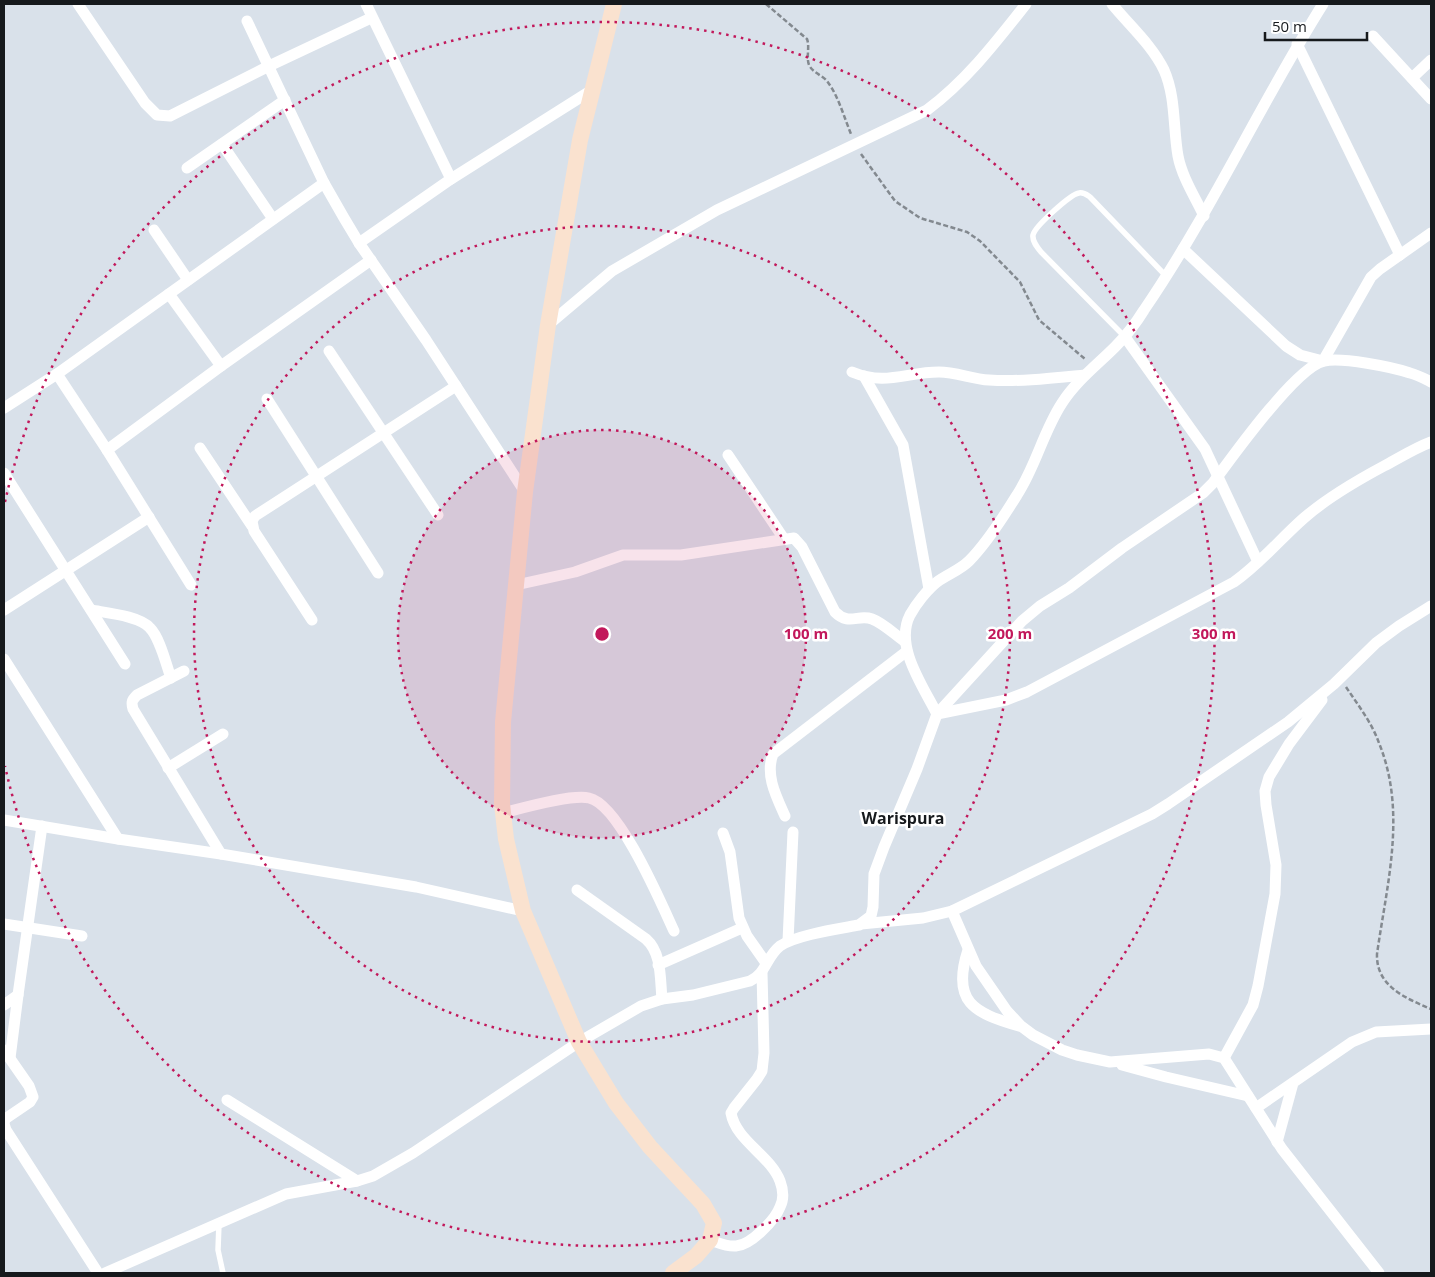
<svg xmlns="http://www.w3.org/2000/svg" width="1435" height="1277" viewBox="0 0 1435 1277" font-family="'Open Sans',sans-serif">
<rect width="100%" height="100%" fill="#d9e1ea"/>
<g fill="none" stroke-linecap="round" stroke-linejoin="round">
<!-- path -->
<g stroke="#83898f" stroke-width="2.5" stroke-dasharray="5 2.5" stroke-linecap="butt">
<path d="M766,4l41,35c3,8 -1,18 2,26 4,8 13,10 18,16 11,14 17,36 24,53"/>
<polyline points="861,154 895,201 920,218 967,232 980,241 1020,282 1039,320 1085,359"/>
<path d="M1346,687c12,18 26,36 33,56 28,69 8,140 -2,211 -1,32 28,44 54,55"/>
</g>
<!-- lane -->
<g stroke="#fff" stroke-width="5.5">
<path d="M1125,337l-84,-85c-4,-5 -9,-11 -8,-17 2,-9 38,-41 46,-42 5,-1 8,2 11,4l76,79"/>
<polyline points="219,1223 218,1250 223,1273"/>
</g>
<!-- street -->
<g stroke="#fff" stroke-width="11">
<polyline points="78,4 145,103 157,115 170,116 269,66 371,18"/>
<polyline points="366,4 451,179"/>
<path d="M1112,4c17,21 40,41 52,66 12,27 9,58 14,86 4,21 17,41 26,60"/>
<path d="M1323,4c-63,100 -112,208 -179,306 -8,13 -18,26 -29,37 -18,18 -39,34 -53,56 -19,29 -26,63 -45,92 -13,21 -30,48 -48,66 -9,9 -21,13 -32,21 -10,8 -21,22 -27,33 -16,31 13,71 27,99l69,-14 21,-8 207,-110c26,-18 46,-43 70,-64 24,-21 52,-37 80,-52 15,-8 31,-18 47,-24"/>
<polyline points="247,21 324,183 344,218 359,243 426,340 525,492"/>
<polyline points="1373,36 1431,99"/>
<polyline points="1297,44 1400,255"/>
<polyline points="1412,78 1431,60"/>
<polyline points="222,144 273,219"/>
<polyline points="187,168 285,100"/>
<polyline points="154,230 188,280"/>
<polyline points="359,243 451,179 592,90"/>
<polyline points="1183,249 1286,346 1300,355 1323,361 1371,277 1380,269 1431,233"/>
<polyline points="169,294 221,366"/>
<path d="M548,325l64,-54 105,-61 210,-100c40,-30 69,-68 99,-106"/>
<polyline points="1125,337 1205,449 1258,562"/>
<polyline points="329,351 438,515"/>
<path d="M852,372c34,14 54,0 87,0 17,0 33,7 50,8 31,2 65,-2 96,-5"/>
<polyline points="57,374 107,450 191,585"/>
<polyline points="864,376 903,445 929,589"/>
<polyline points="267,399 378,573"/>
<polyline points="4,408 57,374 324,183"/>
<polyline points="200,448 252,526"/>
<polyline points="107,450 221,366 371,260"/>
<polyline points="728,455 784,539"/>
<polyline points="4,473 125,664"/>
<path d="M516,585l59,-13 48,-17h58l113,-17 8,9 33,65c14,14 23,2 37,7 11,4 22,15 32,22"/>
<polyline points="4,610 149,517"/>
<path d="M91,610c16,3 49,6 59,18 10,10 16,36 21,50"/>
<polyline points="312,620 254,531 252,521 255,516 456,386"/>
<polyline points="4,659 118,839"/>
<path d="M184,671l-47,24c-5,5 -6,7 -4,14l88,145"/>
<polyline points="168,768 223,734"/>
<path d="M503,813c20,-5 68,-19 86,-15 30,6 72,105 85,133"/>
<path d="M785,816c-9,-20 -20,-41 -12,-62l134,-103"/>
<polyline points="4,820 118,839 221,854 416,887 523,911"/>
<polyline points="723,833 730,852 739,918 747,936 766,963"/>
<path d="M577,890l69,49c16,14 14,40 16,60"/>
<polyline points="952,911 976,966 1007,1011 1021,1026 1033,1035 1062,1050 1077,1055 1110,1062 1209,1054 1224,1058 1282,1149 1379,1273"/>
<polyline points="4,924 82,936"/>
<polyline points="861,924 923,918 952,911 1152,814 1168,804 1288,722 1334,684 1376,643 1399,626 1431,606"/>
<polyline points="788,941 793,832"/>
<path d="M968,950c-17,52 6,63 51,76"/>
<polyline points="658,965 742,928"/>
<polyline points="4,1005 18,995"/>
<polyline points="4,1050 29,1086 33,1097 30,1102 5,1119 4,1124 6,1130 98,1273"/>
<polyline points="10,1058 18,995 42,826"/>
<polyline points="1224,1058 1253,1005 1258,986 1275,894 1276,865 1266,805 1265,791 1269,777 1289,744 1322,700"/>
<polyline points="1122,1065 1166,1077 1248,1096"/>
<polyline points="227,1100 357,1181"/>
<polyline points="1256,1108 1352,1042 1376,1032 1431,1029"/>
<polyline points="1277,1142 1293,1083"/>
<path d="M710,1240c9,3 17,7 26,6 15,-1 39,-26 44,-39 4,-8 3,-18 0,-26 -10,-26 -44,-40 -49,-68l3,-5 23,-29 5,-8 2,-18 -2,-80"/>
<path d="M105,1273l181,-79 71,-13 16,-5 40,-23 166,-111 62,-36 21,-7 31,-4 57,-14c16,-7 16,-24 30,-35 16,-11 58,-17 79,-21l12,-9 2,-9 1,-33 10,-27 33,-78 20,-55 85,-93 18,-15 29,-18 53,-40 81,-55 10,-10c19,-26 83,-116 111,-122 18,-4 68,6 86,12 8,2 15,6 21,9"/>
</g>
<!-- secondary -->
<polyline stroke="#fae2cf" stroke-width="16" points="614,4 580,140 548,325 525,492 516,585 503,722 502,804 506,839 523,911 579,1042 616,1103 650,1147 703,1204 714,1223 710,1240 696,1256 673,1273"/>
</g>
<!-- distance rings -->
<circle cx="602" cy="634" r="204" fill="#c2185b" fill-opacity=".12"/>
<g fill="none" stroke="#c2185b" stroke-width="2.5" stroke-dasharray="2.5 5">
<circle cx="602" cy="634" r="204"/>
<circle cx="602" cy="634" r="408"/>
<path d="M5 502A612 612 0 1 1 5 766"/>
</g>
<g text-anchor="middle" dominant-baseline="central" stroke-width="5" stroke-linejoin="round" paint-order="stroke">
<!-- quarter labels -->
<g font-size="16" font-weight="bold" fill="#16191c" stroke="#fff">
<text x="903" y="818">Warispura</text>
</g>
</g>
<circle cx="602" cy="634" r="8" fill="#c2185b" stroke="#fff" stroke-width="2.5"/>
<g font-size="15" text-anchor="middle" font-weight="bold" fill="#c2185b" stroke="#fff" stroke-width="5" stroke-linejoin="round" paint-order="stroke">
<text x="806" y="639">100 m</text>
<text x="1010" y="639">200 m</text>
<text x="1214" y="639">300 m</text>
</g>
<!-- border -->
<rect width="1435" height="1277" fill="none" stroke="#16191c" stroke-width="10"/>
<!-- scale -->
<path d="M1265 32v8h102v-8" fill="none" stroke="#16191c" stroke-width="2.5"/>
<text x="1272" y="32" font-size="15" fill="#16191c" stroke="#ffffff" stroke-width="4" paint-order="stroke">50 m</text>
</svg>
